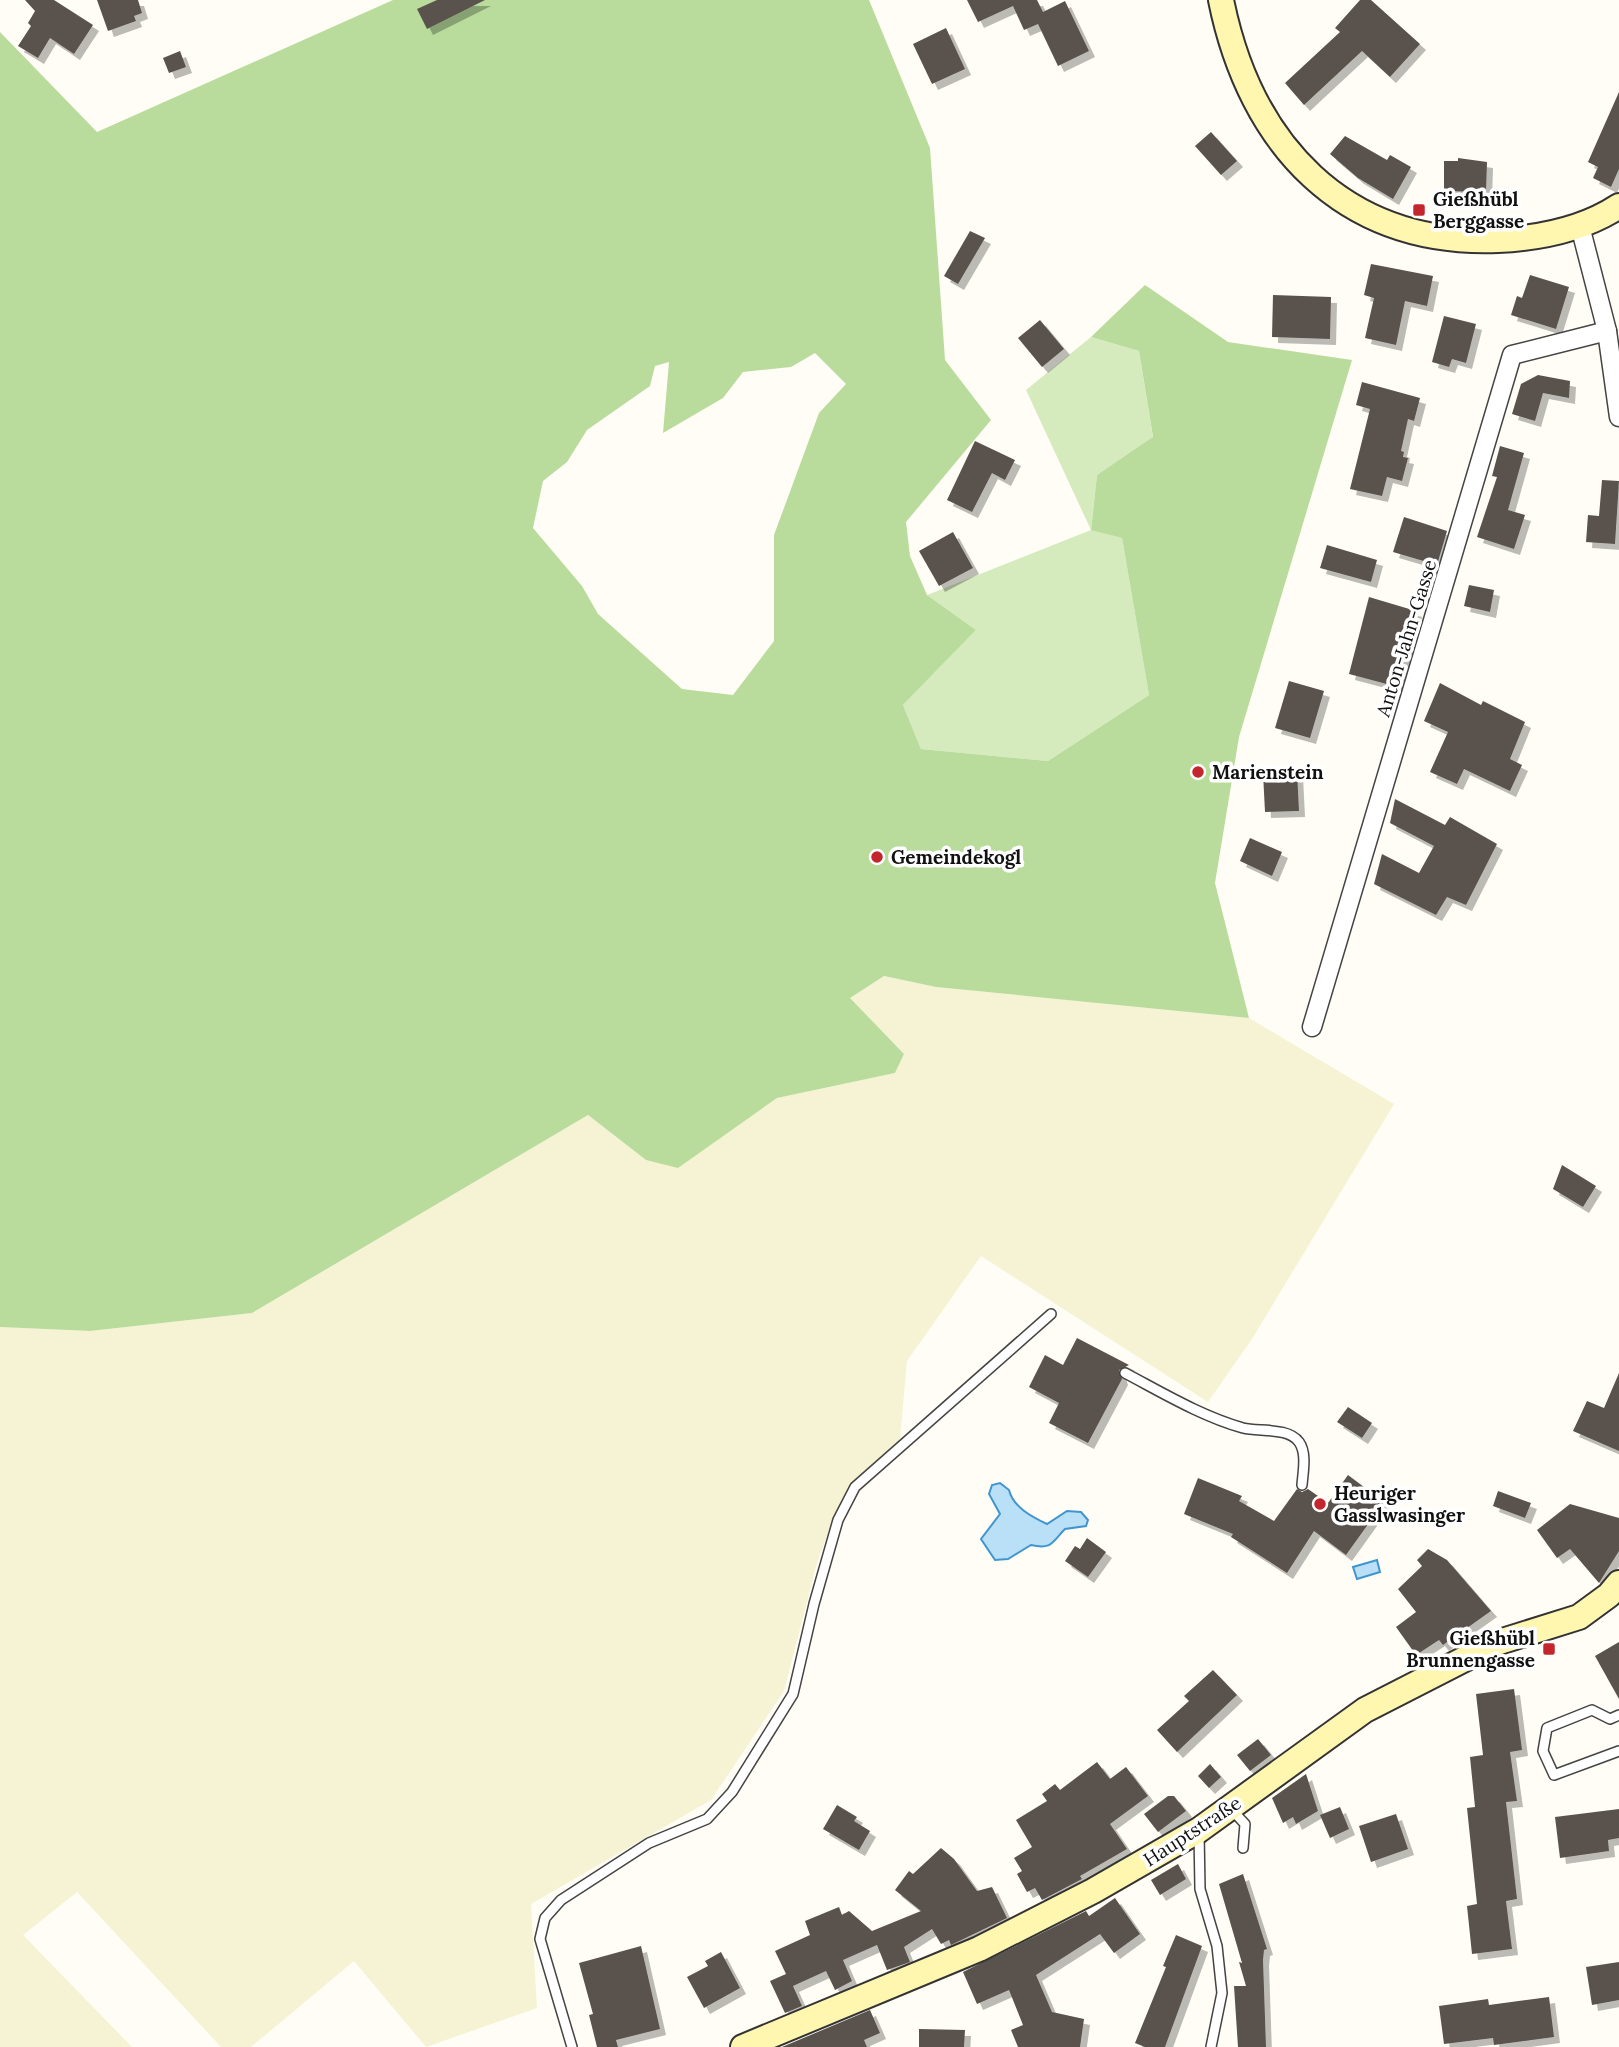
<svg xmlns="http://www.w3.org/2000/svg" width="1619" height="2047" viewBox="0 0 1619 2047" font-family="Lora,serif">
<defs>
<filter id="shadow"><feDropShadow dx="6" dy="6" stdDeviation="0" flood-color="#0004"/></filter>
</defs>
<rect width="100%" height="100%" fill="#fffdf5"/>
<!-- farmland -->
<polygon fill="#f6f3d4" points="884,976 936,987 1249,1018 1394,1104 1252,1339 1208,1402 981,1256 907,1361 900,1439 858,1478 836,1511 817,1563 784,1691 711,1800 531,1904 537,2008 426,2047 354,1961 251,2047 221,2047 77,1892 23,1935 132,2047 0,2047 0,1327 90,1331 252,1313 588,1115 646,1160 678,1167 777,1098 895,1073 904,1054 849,998"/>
<!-- green -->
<polygon fill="#d5ebbd" points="1091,337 1139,351 1153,438 1097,475 1091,529 1122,538 1149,695 1048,761 921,749 903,705 976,630 927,595 1091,530 1026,390"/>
<!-- forest -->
<path fill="#b9dc9c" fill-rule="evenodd" d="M393,0h476l61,148 15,212 46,60 -85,102 4,34 17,39 49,35 -73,75 18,44 127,12 101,-66 -27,-157 -31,-8 6,-55 56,-38 -14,-86 -48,-14 54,-52 83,57 124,18 -113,377 -24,146 34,135 -313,-31 -52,-11 -34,22 54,56 -9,19 -118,25 -99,70 -32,-8 -58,-45 -336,198 -162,18 -90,-4v-1295l97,100zM815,353l31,31 -27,29 -45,122v106l-41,54 -51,-6 -84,-75 -16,-28 -49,-58 10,-47 24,-19 20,-32 63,-44 5,-20 14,-4 -6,71 60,-35 20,-26 48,-5z"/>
<!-- water -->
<g fill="#b9e0f7" stroke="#3f96cf" stroke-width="2">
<path d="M1000,1483l9,7c4,17 23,27 38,34l20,-13 14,1 7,8 -2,6 -21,3c-13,13 -13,21 -34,16l-23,14 -13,1 -14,-21 19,-25 -11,-20 3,-9z"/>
<polygon points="1377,1560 1380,1572 1357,1579 1353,1567"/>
</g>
<!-- building -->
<g fill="#5a524d" filter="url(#shadow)">
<polygon points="25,0 54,0 93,25 74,54 50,38 38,58 18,46 31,26 28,23 35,11"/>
<polygon points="97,0 138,0 142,13 134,16 136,21 108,31"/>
<polygon points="437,0 485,0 427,29 417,9"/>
<polygon points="967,0 1037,0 1043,12 1065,1 1089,51 1058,66 1038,24 1024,30 1013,6 978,22"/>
<polygon points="1360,0 1371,0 1420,44 1390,77 1362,51 1304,105 1285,83 1340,32 1335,28"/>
<polygon points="946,28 965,69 932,84 913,44"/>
<polygon points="180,51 186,67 169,73 163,58"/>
<polygon points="1619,92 1619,169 1611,187 1593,178 1598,167 1588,162"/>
<polygon points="1211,132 1237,161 1221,175 1195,146"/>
<polygon points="1345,136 1387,160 1390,155 1411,167 1393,199 1358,178 1330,154"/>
<polygon points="1458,158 1487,162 1486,192 1444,191 1444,161 1458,161"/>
<polygon points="970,231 985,238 958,284 944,276"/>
<polygon points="1371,264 1433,276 1427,306 1405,301 1396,345 1365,338 1374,298 1364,295"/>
<polygon points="1530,275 1569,287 1556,329 1511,315 1517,296 1522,298"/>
<polygon points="1273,295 1331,297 1330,339 1272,337"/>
<polygon points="1444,316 1476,324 1466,363 1452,359 1449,367 1432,362"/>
<polygon points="1040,320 1064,349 1042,367 1018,338"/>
<polygon points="1538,375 1570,381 1569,398 1543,393 1535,421 1512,414 1521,384"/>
<polygon points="1362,382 1420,398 1414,421 1408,419 1401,451 1404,452 1403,457 1408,458 1402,481 1387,477 1382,496 1350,489 1370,409 1356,405"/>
<polygon points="975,441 1015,460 1005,480 992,473 972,512 947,500"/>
<polygon points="1500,446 1524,453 1508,510 1525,515 1514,549 1477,537 1497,477 1492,476"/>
<polygon points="1602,480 1619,481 1615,544 1586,542 1588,515 1599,516"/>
<polygon points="1404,517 1447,531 1437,565 1393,552"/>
<polygon points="953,532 973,568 939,586 919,551"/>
<polygon points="1327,545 1377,560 1371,582 1320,568"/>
<polygon points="1469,585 1494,590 1490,612 1464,606"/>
<polygon points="1369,597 1416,611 1398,687 1349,674"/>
<polygon points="1289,681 1324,691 1310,738 1275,728"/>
<polygon points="1440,683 1481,705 1483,701 1525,722 1510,759 1522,765 1510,791 1464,769 1457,784 1430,772 1448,732 1424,721"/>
<polygon points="1297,771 1299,811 1265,812 1263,773"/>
<polygon points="1395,799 1445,825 1450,817 1497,844 1466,905 1447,897 1436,915 1374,884 1382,854 1419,873 1434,846 1390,823"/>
<polygon points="1250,838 1282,852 1272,876 1240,861"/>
<polygon points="1562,1165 1596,1186 1583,1207 1553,1189"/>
<polygon points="1077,1338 1129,1365 1119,1370 1122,1379 1088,1443 1049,1423 1059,1403 1029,1387 1045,1355 1063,1365"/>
<polygon points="1619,1373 1619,1451 1573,1431 1587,1401 1604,1408"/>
<polygon points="1348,1407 1372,1423 1362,1438 1337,1422"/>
<polygon points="1348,1475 1384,1502 1346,1555 1314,1531 1287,1573 1231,1537 1233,1534 1184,1514 1198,1478 1242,1496 1239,1501 1274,1521 1297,1489 1302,1492 1308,1489 1328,1503"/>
<polygon points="1498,1491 1531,1503 1525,1518 1493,1506"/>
<polygon points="1570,1504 1619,1518 1619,1551 1599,1583 1570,1549 1557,1558 1537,1530"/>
<polygon points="1087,1538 1106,1552 1088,1577 1065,1561 1075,1546 1080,1549"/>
<polygon points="1428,1549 1447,1560 1491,1611 1443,1645 1439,1640 1416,1655 1396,1627 1416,1612 1398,1589 1422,1566 1417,1560"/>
<polygon points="1619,1642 1619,1699 1595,1656"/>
<polygon points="1213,1670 1237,1695 1177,1752 1157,1730 1189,1701 1184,1696"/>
<polygon points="1514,1689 1522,1750 1510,1752 1517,1801 1506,1802 1517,1899 1506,1901 1512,1949 1472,1954 1467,1906 1477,1904 1467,1808 1475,1807 1470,1757 1483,1755 1476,1694"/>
<polygon points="1258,1739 1271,1755 1250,1771 1237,1755"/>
<polygon points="1097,1762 1110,1779 1126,1767 1148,1796 1110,1824 1127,1849 1080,1876 1082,1879 1042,1900 1035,1888 1027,1892 1017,1874 1022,1871 1014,1858 1032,1847 1016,1820 1047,1801 1042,1794 1055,1784 1060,1790"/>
<polygon points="1210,1764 1221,1777 1209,1788 1198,1776"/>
<polygon points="1306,1774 1318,1811 1296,1824 1293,1817 1283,1823 1272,1798"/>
<polygon points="1168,1796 1174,1796 1186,1811 1158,1832 1144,1814"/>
<polygon points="837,1805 857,1817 854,1821 870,1831 859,1850 823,1829"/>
<polygon points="1340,1807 1349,1829 1330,1838 1320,1815"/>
<polygon points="1619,1809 1619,1838 1608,1840 1609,1851 1560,1858 1555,1817"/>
<polygon points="1396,1814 1408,1849 1371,1862 1359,1826"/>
<polygon points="941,1848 954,1859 977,1891 992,1887 1007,1918 951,1945 949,1940 941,1944 932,1929 904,1947 910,1962 887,1970 877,1945 843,1960 852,1981 835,1990 826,1971 793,1986 802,2006 785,2013 770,1981 786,1974 775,1951 810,1935 805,1921 839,1907 842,1915 849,1911 872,1931 921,1911 895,1890 909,1871 913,1874"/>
<polygon points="1178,1864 1186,1879 1160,1895 1151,1880"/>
<polygon points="1243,1874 1267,1949 1264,1950 1263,1960 1266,2047 1238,2047 1234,1986 1246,1986 1239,1962 1242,1963 1219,1884"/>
<polygon points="1115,1898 1140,1934 1114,1953 1100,1934 1036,1975 1052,2012 1084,2019 1080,2047 1018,2047 1011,2030 1023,2025 1009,1990 977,2004 963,1972 1086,1911 1089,1916"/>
<polygon points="1176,1935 1202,1946 1165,2047 1145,2047 1135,2043 1166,1967 1163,1966"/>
<polygon points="641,1946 660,2029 616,2040 618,2047 597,2047 589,2015 593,2014 579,1963"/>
<polygon points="721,1952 740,1988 704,2008 687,1977 708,1966 705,1961"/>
<polygon points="1619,1962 1619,2000 1592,2005 1586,1967"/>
<polygon points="1549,1997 1554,2037 1494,2045 1493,2038 1444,2044 1439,2006 1488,1999 1489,2005"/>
<polygon points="870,2010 880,2033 864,2040 867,2047 782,2047"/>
<polygon points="919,2029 965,2030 964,2047 919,2047"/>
</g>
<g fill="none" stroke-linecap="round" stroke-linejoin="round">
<!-- lane casing -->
<g stroke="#444" stroke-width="12">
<g id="lane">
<path d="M1125,1373c38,20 76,43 118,55 16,4 45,-1 56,14 8,11 4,30 3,43"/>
<polyline points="1619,1715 1610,1719 1592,1710 1547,1728 1543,1751 1554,1775 1619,1751"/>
<polyline points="1231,1809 1245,1824 1243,1848"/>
<polyline points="1199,1832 1200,1889 1217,1946 1222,1993 1211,2047"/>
<polyline points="572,2047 540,1939 545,1918 561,1900 649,1843 707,1819 732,1792 793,1694 814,1604 838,1520 855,1487 1051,1314"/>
</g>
</g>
<!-- street casing -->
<g stroke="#444" stroke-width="21">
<g id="street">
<polyline points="1580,226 1607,331 1619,417"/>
<polyline points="1312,1027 1512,355 1607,331"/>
</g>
</g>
<!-- secondary casing -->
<g stroke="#333" stroke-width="28">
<g id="secondary">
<path d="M1221,0c29,144 122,246 277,240 42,-2 86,-11 121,-34"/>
<polyline points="743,2047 979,1949 1093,1891 1199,1830 1365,1710 1496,1643 1579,1617 1609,1595 1619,1583"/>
</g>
</g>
<!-- lane -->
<use href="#lane" stroke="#fff" stroke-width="9"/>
<!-- street -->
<use href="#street" stroke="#fff" stroke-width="18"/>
<!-- secondary -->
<use href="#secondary" stroke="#fff6b0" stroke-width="24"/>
</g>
<!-- markers -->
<g fill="#c4262e" stroke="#fff" stroke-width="2.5">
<rect x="1412" y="203" width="14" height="14" rx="3.5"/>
<circle cx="1198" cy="772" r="7"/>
<circle cx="877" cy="857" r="7"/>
<circle cx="1320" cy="1504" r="7"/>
<rect x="1542" y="1642" width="14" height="14" rx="3.5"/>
</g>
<g text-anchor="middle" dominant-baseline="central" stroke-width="7" stroke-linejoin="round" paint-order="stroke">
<!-- poi labels -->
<g font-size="19" font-weight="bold" fill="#111" stroke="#fff" text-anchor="start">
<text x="1433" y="199">Gießhübl<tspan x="1433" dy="22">Berggasse</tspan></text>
<text x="1212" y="772">Marienstein</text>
<text x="891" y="857">Gemeindekogl</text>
<text x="1334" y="1493">Heuriger<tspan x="1334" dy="22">Gasslwasinger</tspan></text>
<text x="1535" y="1638" text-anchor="end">Gießhübl<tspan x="1535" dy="22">Brunnengasse</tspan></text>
</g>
<!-- street labels -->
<g font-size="19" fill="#111" stroke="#fff">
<text transform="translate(1406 638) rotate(-73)">Anton-Jahn-Gasse</text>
<text transform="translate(1192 1831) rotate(-33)">Hauptstraße</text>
</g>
</g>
</svg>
